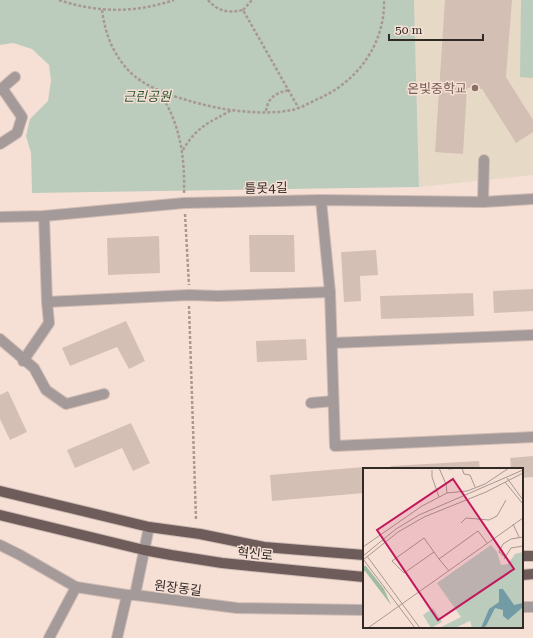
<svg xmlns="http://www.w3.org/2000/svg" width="533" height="638" viewBox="0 0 533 638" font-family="'Roboto Serif','Noto Sans KR',serif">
<rect width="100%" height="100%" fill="#f6e0d6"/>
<!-- education -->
<polygon fill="#e6dac6" points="414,0 533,0 533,175 419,187"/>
<!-- green -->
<g fill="#bbccbd">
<polygon points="0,0 414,0 419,187 32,193 31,153 26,136 30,119 48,101 51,81 49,65 32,49 13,43 0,45"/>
<polygon points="521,0 533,0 533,78 520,77"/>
</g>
<!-- building -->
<g fill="#d4bfb5">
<polygon points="445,0 512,0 506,77 533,120 533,132 516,143 482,89 467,88 463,154 435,152"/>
<polygon points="249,235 294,235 295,272 250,272"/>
<polygon points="159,236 160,273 108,275 107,238"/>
<polygon points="376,250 378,275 360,276 361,301 344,302 341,252"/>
<polygon points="533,289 533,311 494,313 493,291"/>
<polygon points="473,293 474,316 381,319 380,296"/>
<polygon points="126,321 145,361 129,369 117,347 70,366 62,348"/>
<polygon points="306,339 307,360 257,362 256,341"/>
<polygon points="8,391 27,432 10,440 0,419 0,395"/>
<polygon points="131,423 150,463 133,471 122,448 75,468 67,450"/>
<polygon points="533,456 533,477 522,478 522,469 511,469 510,458"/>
<polygon points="479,461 480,469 391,469 391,466"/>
<polygon points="363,467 364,493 272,501 270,475"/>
</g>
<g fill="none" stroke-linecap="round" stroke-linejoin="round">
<!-- minor casing -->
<g stroke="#cfbbb3" stroke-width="12">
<g id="minor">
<polyline points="0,90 15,77"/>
<polyline points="0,144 17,133 22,117 2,88"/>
<polyline points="483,202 484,160"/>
<polyline points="44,216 47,302 189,295 218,296 330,292 321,200"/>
<polyline points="0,217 44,216 184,203 321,200 483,202 533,199"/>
<polyline points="330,292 335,446 533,437"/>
<polyline points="0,339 34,368 46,390 66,404 104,394"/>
<polyline points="332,343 533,335"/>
<polyline points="23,361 49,323 47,302"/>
<polyline points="311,403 333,401"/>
<polyline points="0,545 20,555 76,587 127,595 135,595 237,608 364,610"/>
<polyline points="135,595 149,527"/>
<polyline points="522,607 533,607"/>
<polyline points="49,638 76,587"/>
<polyline points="117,638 127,595"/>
</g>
</g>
<!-- major casing -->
<g stroke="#cfbbb3" stroke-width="12">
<g id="major">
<polyline points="0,491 149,527 200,534 264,547 364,555"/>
<polyline points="0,515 144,550 171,555 222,563 364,577"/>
<polyline points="522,556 533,556"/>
<polyline points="522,575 533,574"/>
</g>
</g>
<!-- path -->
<g stroke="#a99890" stroke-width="2.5" stroke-dasharray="3 2" stroke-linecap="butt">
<path d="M59,0c38,13 77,13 115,0"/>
<path d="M208,0c10,12 21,13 35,10l55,97"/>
<path d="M102,10c3,23 10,42 26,60 15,16 40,25 62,31 30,9 70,15 102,9 9,-2 19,-8 28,-12 8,-4 16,-8 23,-14 26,-20 42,-51 41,-84"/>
<polyline points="243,10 252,0"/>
<path d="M158,90c22,32 27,66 26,103"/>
<path d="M266,111c2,-14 10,-18 23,-21"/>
<path d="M183,150c13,-23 27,-28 49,-40"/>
<polyline points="185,214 189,285"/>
<polyline points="189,306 196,519"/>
</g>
<!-- minor -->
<use href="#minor" stroke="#a49a99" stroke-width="10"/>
<!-- major -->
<use href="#major" stroke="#6e5c5b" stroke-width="10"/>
</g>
<!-- markers -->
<circle fill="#8d6e63" stroke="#f6e0d6" stroke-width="1.5" cx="475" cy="88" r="4"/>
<g text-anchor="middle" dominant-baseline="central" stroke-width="3" stroke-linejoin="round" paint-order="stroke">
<!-- education labels -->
<g font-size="13" fill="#785e54" stroke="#f6e0d6" text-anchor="end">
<text x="467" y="88">온빛중학교</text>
</g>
<!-- park labels -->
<g font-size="13" font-style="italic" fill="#2a5632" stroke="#f6e0d6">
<text x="147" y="96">근린공원</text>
</g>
<!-- street labels -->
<g font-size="13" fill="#312925" stroke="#f6e0d6">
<text transform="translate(266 188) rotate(-1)">틀못4길</text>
<text transform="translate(255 554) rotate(6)">혁신로</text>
<text transform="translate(178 588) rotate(7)">원장동길</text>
</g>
</g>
<!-- overview -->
<g transform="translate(363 468)">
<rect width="160" height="160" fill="#f6e0d6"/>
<path d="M128,77l6,7 4,13 7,-1 7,-10 8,-2v76h-51l-2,-7 -15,7h-16l22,-11 -24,-34zM70,140l9,14 -11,6 -8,-13z" fill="#bbccbd"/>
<path d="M0,98h3l18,23 7,16 -26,-34 -2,1z" fill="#9fbba2"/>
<path d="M136,121h4l11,16 9,-2v4l-15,13 -5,-4v-6l-8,-2 -9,18 -5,2 8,-19 10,-7z" fill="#739ba6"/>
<path fill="none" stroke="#a7978f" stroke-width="1" d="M76,0l7,16 1,9M99,0l2,6 6,1 5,12M85,1l13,-1M69,2v7l7,20M144,10l16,22M142,14l18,22M98,55l5,-5 23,2 8,-4 9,-16M150,56l6,13M0,79l59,-41 25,-13 20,-2 18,-7 24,-16M71,84l-30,21 -12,-12 32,-23 15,21M0,88l33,-27 23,-14 104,-45M4,88l53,72M142,89l-6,-5 4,-8 8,-5 12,-2M0,91l52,69M141,91l7,-11 12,-2M0,92l35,-28 26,-15 62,-25 37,-19M86,103l-10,-12 39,-28 9,12M5,160l155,-110"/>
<path fill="#c2185b" fill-opacity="0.15" stroke="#c2185b" stroke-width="2" d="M90,11l61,90 -76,51 -61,-90z"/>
<rect width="160" height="160" fill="none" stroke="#312925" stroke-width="2"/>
</g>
<!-- scale -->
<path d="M389 34v6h94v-6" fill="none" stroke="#312925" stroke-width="2"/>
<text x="395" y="34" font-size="12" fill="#312925" stroke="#f6e0d6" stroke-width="3" paint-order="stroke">50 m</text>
</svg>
